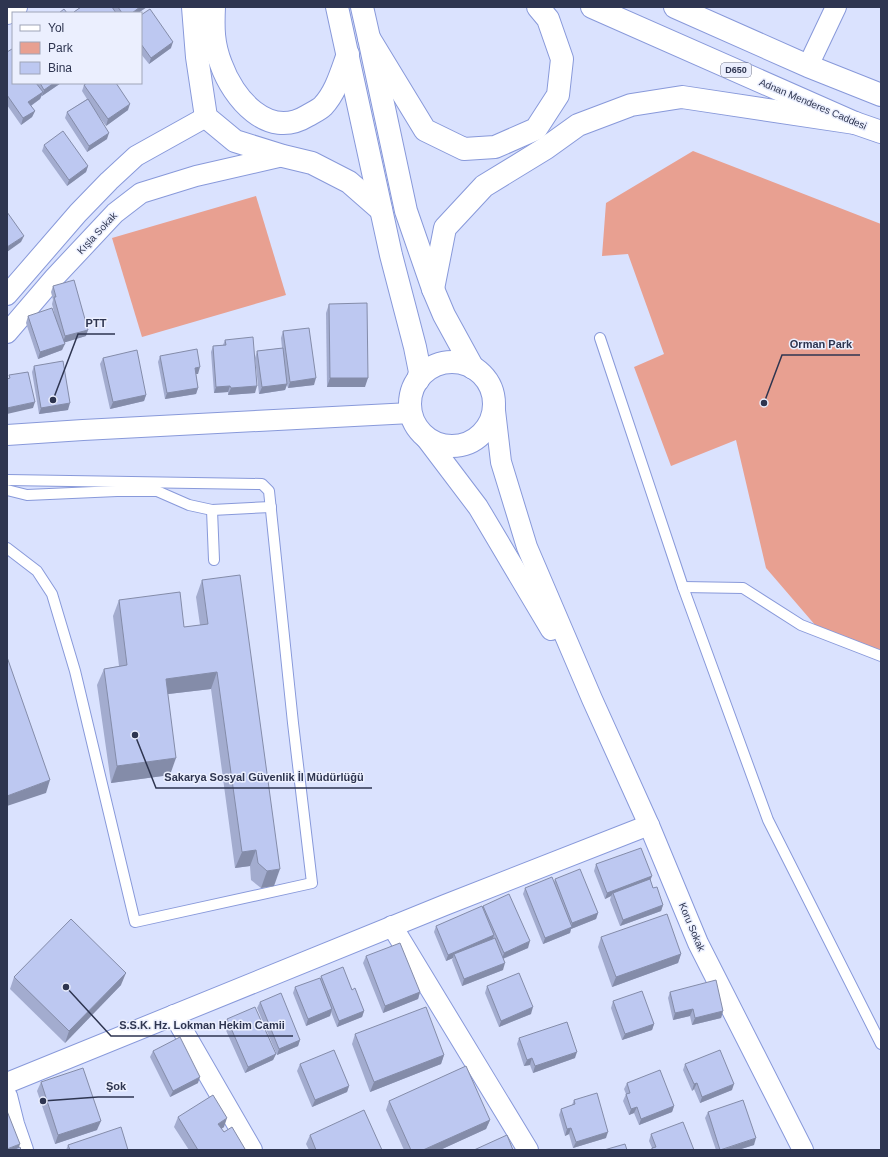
<svg xmlns="http://www.w3.org/2000/svg" width="888" height="1157" viewBox="0 0 888 1157" font-family="Arial,sans-serif">
<rect width="100%" height="100%" fill="#dae2fe"/>
<!-- green -->
<g fill="#e8a091">
<polygon points="693,151 881,224 881,650 822,633 766,568 736,440 671,466 634,367 664,354 628,254 602,256 606,203"/>
<polygon points="256,196 286,295 142,337 112,238"/>
</g>
<g fill="none" stroke-linecap="round" stroke-linejoin="round">
<!-- service casing -->
<g stroke="#8899da" stroke-width="12">
<g id="service">
<polyline points="600,338 683,587 768,820 881,1044"/>
<polyline points="7,480 262,484 269,491 293,723 312,883 135,922 75,671 52,594 37,571 7,548"/>
<polyline points="7,490 27,495 117,491 157,491 189,505 212,510"/>
<polyline points="214,560 212,510 271,507"/>
<polyline points="683,587 743,588 801,625 881,656"/>
</g>
</g>
<!-- minor casing -->
<g stroke="#8899da" stroke-width="22">
<g id="minor">
<polyline points="808,66 836,7"/>
<polyline points="7,295 78,213 109,181 136,156 206,117"/>
<polyline points="7,333 55,277 115,213 141,193 196,176 283,156"/>
<polyline points="494,402 501,462 527,547 592,699 649,825 698,943 803,1150"/>
<polyline points="7,435 83,430 411,413"/>
<polyline points="425,437 478,507 551,630"/>
<polyline points="392,926 528,1150"/>
<polyline points="174,1015 252,1150"/>
<polyline points="7,1083 445,905 649,825"/>
<polyline points="7,1096 14,1124 23,1150"/>
</g>
</g>
<!-- secondary casing -->
<g stroke="#8899da" stroke-width="24">
<g id="secondary">
<polyline points="337,7 391,255 415,347 420,372 418,380"/>
<polyline points="362,7 369,38 406,211 433,289 444,315 473,368"/>
<circle cx="452" cy="404" r="42"/>
</g>
</g>
<!-- primary casing -->
<g stroke="#8899da" stroke-width="24">
<g id="primary">
<polyline points="193,7 197,57 206,117 235,141 283,156 312,163 349,182 381,210"/>
<path d="M214,7c-1,21 -1,37 7,57 12,34 47,76 86,52 5,-3 12,-6 16,-10 13,-14 18,-33 25,-52"/>
<polyline points="592,7 855,123 881,132"/>
<polyline points="675,7 808,66 881,95"/>
<polyline points="7,13 16,7"/>
<polyline points="369,38 425,130 464,149 495,147 536,129 558,95 562,59 548,19 538,7"/>
<polyline points="433,289 445,228 484,186 546,148 578,125 631,105 682,97 855,123"/>
</g>
</g>
<!-- service -->
<use href="#service" stroke="#fff" stroke-width="10"/>
<!-- minor -->
<use href="#minor" stroke="#fff" stroke-width="20"/>
<!-- secondary -->
<use href="#secondary" stroke="#fff" stroke-width="22"/>
<!-- primary -->
<use href="#primary" stroke="#fff" stroke-width="22"/>
</g>
<!-- wall -->
<g fill="#a3accf">
<polygon points="79,7 147,7 138,13 73,13 74,12 79,8"/>
<polygon points="141,15 171,48 149,64 141,54"/>
<polygon points="7,52 13,83 61,83 42,96 42,95 40,99 31,106 35,111 32,117 21,125 7,105"/>
<polygon points="84,85 128,110 106,126 95,111 107,139 87,152 65,118 67,112 87,99 82,91"/>
<polygon points="44,145 88,166 86,172 67,186 42,151"/>
<polygon points="53,286 86,336 64,342 62,350 38,359 26,323 28,316 55,316 52,304 53,300 51,292"/>
<polygon points="329,304 365,387 327,387 326,313"/>
<polygon points="283,331 314,385 288,388 287,385 285,390 259,394 255,358 257,351 282,348 281,338"/>
<polygon points="225,340 255,393 228,395 228,392 214,393 211,352 213,346 223,345"/>
<polygon points="160,356 198,374 196,374 198,388 196,394 165,399 158,362"/>
<polygon points="103,358 146,395 144,401 110,409 100,364"/>
<polygon points="34,366 68,410 39,414 32,372"/>
<polygon points="202,580 274,886 261,888 251,880 250,866 235,868 211,689 168,694 170,775 111,783 97,685 104,669 119,666 113,616 119,600 184,627 200,625 196,597"/>
<polygon points="596,864 652,876 650,881 653,888 663,905 661,911 620,926 610,900 611,896 605,899 594,871"/>
<polygon points="555,879 598,913 596,919 571,929 570,933 543,944 523,894 525,888 554,882"/>
<polygon points="483,906 528,948 503,959 503,970 462,986 452,960 453,958 446,961 434,932 436,926 482,907"/>
<polygon points="601,937 681,954 678,963 612,987 598,947"/>
<polygon points="366,956 420,992 418,999 383,1013 363,963"/>
<polygon points="321,976 352,990 364,1011 362,1017 337,1027 331,1012 330,1016 306,1026 293,993 295,987 320,979"/>
<polygon points="14,977 121,985 65,1043 10,989"/>
<polygon points="487,986 531,1014 499,1027 485,993"/>
<polygon points="670,992 723,1011 721,1018 692,1025 690,1016 673,1020 668,998"/>
<polygon points="613,1001 654,1024 652,1030 622,1040 611,1008"/>
<polygon points="260,1002 300,1040 298,1046 277,1055 257,1008"/>
<polygon points="227,1019 276,1054 273,1060 245,1073 224,1026"/>
<polygon points="355,1034 444,1055 441,1064 370,1092 352,1044"/>
<polygon points="519,1038 575,1058 533,1073 530,1065 524,1066 517,1044"/>
<polygon points="153,1051 198,1083 170,1097 150,1057"/>
<polygon points="300,1064 349,1086 347,1092 312,1107 297,1071"/>
<polygon points="685,1064 732,1090 700,1103 694,1089 692,1091 683,1070"/>
<polygon points="41,1082 97,1130 55,1144 37,1091"/>
<polygon points="627,1083 674,1106 672,1112 639,1125 634,1113 629,1115 623,1101 626,1094 624,1089"/>
<polygon points="574,1100 606,1138 573,1148 569,1134 565,1136 559,1115 561,1109 572,1105"/>
<polygon points="389,1101 490,1120 486,1129 440,1150 404,1150 386,1110"/>
<polygon points="708,1112 754,1145 738,1150 716,1150 705,1118"/>
<polygon points="178,1117 224,1127 221,1129 224,1132 245,1150 189,1150 174,1127"/>
<polygon points="651,1134 694,1150 651,1150 652,1148 649,1141"/>
<polygon points="310,1135 382,1150 309,1150 306,1144"/>
<polygon points="68,1145 128,1150 66,1150"/>
</g>
<!-- shaded-wall -->
<g fill="#848ca9">
<polygon points="140,7 147,7 138,13 132,13"/>
<polygon points="173,42 171,48 149,64 151,58"/>
<polygon points="54,83 61,83 42,96 44,90"/>
<polygon points="43,92 40,99 26,109 28,102"/>
<polygon points="130,104 128,110 106,126 108,119"/>
<polygon points="35,111 32,117 21,125 23,118"/>
<polygon points="109,133 107,139 87,152 89,146"/>
<polygon points="88,166 86,172 67,186 69,180"/>
<polygon points="24,236 21,242 7,252 7,247"/>
<polygon points="88,330 86,336 63,343 65,336"/>
<polygon points="65,344 62,350 38,359 40,352"/>
<polygon points="200,367 198,374 193,374 195,368"/>
<polygon points="316,378 314,385 288,388 290,382"/>
<polygon points="330,378 368,378 365,387 327,387"/>
<polygon points="287,384 285,390 259,394 262,387"/>
<polygon points="230,386 228,392 214,393 216,387"/>
<polygon points="257,386 255,393 228,395 231,388"/>
<polygon points="198,388 196,394 165,399 167,393"/>
<polygon points="146,395 144,401 110,409 113,402"/>
<polygon points="35,402 33,408 7,414 7,408"/>
<polygon points="70,403 68,410 39,414 41,408"/>
<polygon points="217,672 211,689 160,695 166,679"/>
<polygon points="176,758 170,775 111,783 117,766"/>
<polygon points="50,780 46,793 7,806 7,796"/>
<polygon points="256,850 250,866 235,868 242,852"/>
<polygon points="280,869 274,886 261,888 267,871"/>
<polygon points="652,876 649,882 613,893 611,896 605,899 607,893"/>
<polygon points="663,905 661,911 620,926 623,920"/>
<polygon points="598,913 596,919 571,929 570,933 543,944 545,938 571,927 572,923"/>
<polygon points="494,935 492,941 454,954 453,958 446,961 448,955"/>
<polygon points="530,941 528,948 502,959 504,953"/>
<polygon points="681,954 678,963 612,987 616,977"/>
<polygon points="505,963 503,970 462,986 464,979"/>
<polygon points="126,973 121,985 65,1043 69,1031"/>
<polygon points="420,992 418,999 383,1013 385,1006"/>
<polygon points="533,1007 531,1014 499,1027 501,1021"/>
<polygon points="332,1009 330,1016 306,1026 308,1019"/>
<polygon points="693,1009 690,1016 673,1020 675,1013"/>
<polygon points="364,1011 362,1017 337,1027 339,1021"/>
<polygon points="723,1011 721,1018 692,1025 695,1018"/>
<polygon points="654,1024 652,1030 622,1040 625,1034"/>
<polygon points="300,1040 298,1046 277,1055 279,1049"/>
<polygon points="577,1052 575,1058 533,1073 535,1066"/>
<polygon points="276,1054 273,1060 245,1073 248,1067"/>
<polygon points="444,1055 441,1064 370,1092 374,1082"/>
<polygon points="532,1058 530,1065 524,1066 527,1060"/>
<polygon points="200,1077 198,1083 170,1097 173,1091"/>
<polygon points="697,1083 694,1089 692,1091 694,1084"/>
<polygon points="734,1084 732,1090 700,1103 702,1097"/>
<polygon points="349,1086 347,1092 312,1107 315,1100"/>
<polygon points="674,1106 672,1112 639,1125 641,1119"/>
<polygon points="637,1107 634,1113 629,1115 631,1109"/>
<polygon points="227,1118 224,1127 215,1133 218,1124"/>
<polygon points="490,1120 486,1129 440,1150 423,1150"/>
<polygon points="101,1121 97,1130 55,1144 58,1135"/>
<polygon points="571,1128 569,1134 565,1136 567,1129"/>
<polygon points="608,1132 606,1138 573,1148 576,1142"/>
<polygon points="756,1138 754,1145 738,1150 722,1150"/>
<polygon points="20,1144 18,1150 7,1150 7,1149"/>
</g>
<!-- building -->
<g fill="#bdc8f1" stroke="#848ca9">
<polygon points="81,7 112,7 116,13 75,13 74,12"/>
<polygon points="118,7 140,7 132,13 122,13"/>
<polygon points="64,9 67,13 59,13"/>
<polygon points="150,9 173,42 151,58 141,44 141,15"/>
<polygon points="12,49 13,50 13,83 36,83 43,92 28,102 35,111 23,118 7,95 7,52"/>
<polygon points="40,83 54,83 44,90"/>
<polygon points="87,83 116,83 130,104 108,119 84,85"/>
<polygon points="88,99 109,133 89,146 67,112"/>
<polygon points="63,131 88,166 69,180 44,145"/>
<polygon points="7,212 24,236 7,247"/>
<polygon points="74,280 88,330 65,336 54,297 56,297 53,286"/>
<polygon points="367,303 368,378 330,378 329,304"/>
<polygon points="52,308 65,344 40,352 28,316"/>
<polygon points="309,328 316,378 290,382 283,331"/>
<polygon points="253,337 257,386 231,388 230,386 216,387 213,346 226,345 225,340"/>
<polygon points="283,348 287,384 262,387 257,351"/>
<polygon points="197,349 200,367 195,368 198,388 167,393 160,356"/>
<polygon points="137,350 146,395 113,402 103,358"/>
<polygon points="63,361 70,403 41,408 34,366"/>
<polygon points="28,372 35,402 7,408 7,379 10,378 9,375"/>
<polygon points="240,575 280,869 267,871 258,863 256,850 242,852 217,672 166,679 176,758 117,766 104,669 127,665 119,600 180,592 184,627 208,624 202,580"/>
<polygon points="7,657 50,780 7,796"/>
<polygon points="641,848 652,876 607,893 596,864"/>
<polygon points="580,869 598,913 572,923 555,879"/>
<polygon points="552,877 572,927 545,938 525,888"/>
<polygon points="650,879 653,888 657,887 663,905 623,920 613,893"/>
<polygon points="509,894 530,941 504,953 483,906"/>
<polygon points="482,906 494,935 448,955 436,926"/>
<polygon points="667,914 681,954 616,977 601,937"/>
<polygon points="71,919 126,973 69,1031 14,977"/>
<polygon points="495,938 505,963 464,979 454,954"/>
<polygon points="400,943 420,992 385,1006 366,956"/>
<polygon points="343,967 352,990 355,988 364,1011 339,1021 321,976"/>
<polygon points="519,973 533,1007 501,1021 487,986"/>
<polygon points="320,978 332,1009 308,1019 295,987"/>
<polygon points="716,980 723,1011 695,1018 693,1009 675,1013 670,992"/>
<polygon points="642,991 654,1024 625,1034 613,1001"/>
<polygon points="281,993 300,1040 279,1049 260,1002"/>
<polygon points="255,1007 276,1054 248,1067 227,1019"/>
<polygon points="426,1007 444,1055 374,1082 355,1034"/>
<polygon points="567,1022 577,1052 535,1066 532,1058 527,1060 519,1038"/>
<polygon points="180,1037 200,1077 173,1091 153,1051"/>
<polygon points="334,1050 349,1086 315,1100 300,1064"/>
<polygon points="720,1050 734,1084 702,1097 697,1083 694,1084 685,1064"/>
<polygon points="466,1066 490,1120 423,1150 411,1150 389,1101"/>
<polygon points="83,1068 101,1121 58,1135 41,1082"/>
<polygon points="660,1070 674,1106 641,1119 637,1107 631,1109 626,1094 630,1093 627,1083"/>
<polygon points="597,1093 608,1132 576,1142 571,1128 567,1129 561,1109 575,1104 574,1100"/>
<polygon points="213,1095 227,1118 218,1124 224,1132 232,1127 245,1149 244,1150 198,1150 178,1117"/>
<polygon points="743,1100 756,1138 720,1150 708,1112"/>
<polygon points="364,1110 382,1150 316,1150 310,1135"/>
<polygon points="7,1111 20,1144 7,1149"/>
<polygon points="683,1122 694,1150 652,1150 652,1148 656,1147 651,1134"/>
<polygon points="121,1127 128,1150 70,1150 68,1145"/>
<polygon points="507,1135 513,1150 474,1150"/>
<polygon points="625,1144 627,1150 604,1150"/>
<polygon points="20,1147 21,1150 12,1150"/>
</g>
<g text-anchor="middle" dominant-baseline="central" stroke-width="3" stroke-linejoin="round" paint-order="stroke">
<!-- shield labels -->
<rect fill="#ebeffe" stroke="#676d84" stroke-width="1" x="721" y="63" width="30" height="14" rx="3"/>
<g font-size="9" font-weight="bold" fill="#2e3550">
<text x="736" y="70">D650</text>
</g>
<!-- street labels -->
<g font-size="10" fill="#2e3550" stroke="#ebeffe">
<text transform="translate(813 104) rotate(23)">Adnan Menderes Caddesi</text>
<text transform="translate(97 233) rotate(-47)">Kışla Sokak</text>
<text transform="translate(692 927) rotate(67)">Koru Sokak</text>
</g>
</g>
<!-- callouts -->
<path fill="none" stroke="#2e3550" stroke-width="1.5" d="M53 400L78 334H115M764 403L782 355H860M135 735L156 788H372M66 987L111 1036H293M43 1101L98 1097H134"/>
<g fill="#2e3550" stroke="#ebeffe" stroke-width="1.5">
<circle cx="53" cy="400" r="4"/>
<circle cx="764" cy="403" r="4"/>
<circle cx="135" cy="735" r="4"/>
<circle cx="66" cy="987" r="4"/>
<circle cx="43" cy="1101" r="4"/>
</g>
<g font-size="11" text-anchor="middle" font-weight="bold" fill="#2e3550" stroke="#ebeffe" stroke-width="3" stroke-linejoin="round" paint-order="stroke">
<text x="96" y="327">PTT</text>
<text x="821" y="348">Orman Park</text>
<text x="264" y="781">Sakarya Sosyal Güvenlik İl Müdürlüğü</text>
<text x="202" y="1029">S.S.K. Hz. Lokman Hekim Camii</text>
<text x="116" y="1090">Şok</text>
</g>
<!-- border -->
<rect width="888" height="1157" fill="none" stroke="#2e3550" stroke-width="16"/>
<!-- legend -->
<rect x="12" y="12" width="130" height="72" fill="#ebeffe" stroke="#9fa5b8"/>
<rect x="20" y="25" width="20" height="6" fill="#ffffff" stroke="#9fa5b8"/>
<text x="48" y="32" font-size="12" fill="#2e3550">Yol</text>
<rect x="20" y="42" width="20" height="12" fill="#e8a091" stroke="#9fa5b8"/>
<text x="48" y="52" font-size="12" fill="#2e3550">Park</text>
<rect x="20" y="62" width="20" height="12" fill="#bdc8f1" stroke="#9fa5b8"/>
<text x="48" y="72" font-size="12" fill="#2e3550">Bina</text>
</svg>
